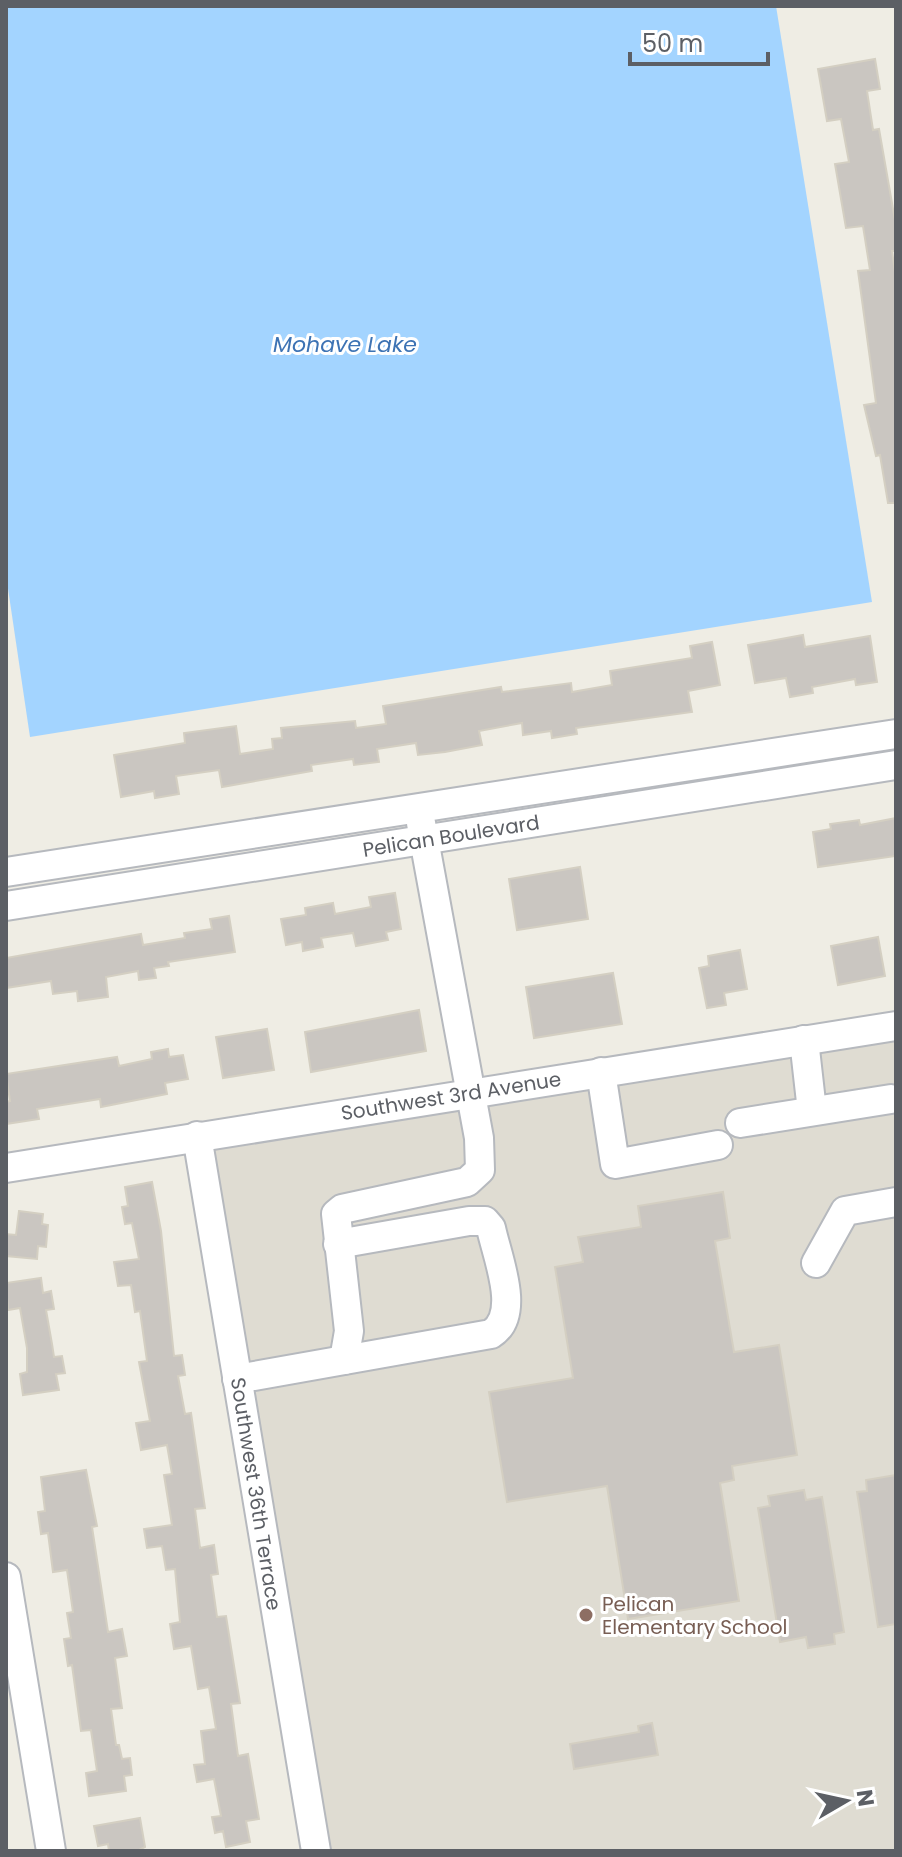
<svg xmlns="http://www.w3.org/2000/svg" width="902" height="1857" viewBox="0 0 902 1857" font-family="Poppins,sans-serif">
<rect width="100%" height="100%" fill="#efede4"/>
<!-- education -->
<polygon fill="#dfdcd2" points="896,1026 896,1851 316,1851 197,1136"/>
<!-- water -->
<polygon fill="#a3d4ff" points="776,6 872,602 30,737 6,575 6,7"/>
<!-- building -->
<g fill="#cac6c1" stroke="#d4cfc2" stroke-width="2">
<polygon points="875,59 880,89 867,91 873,130 879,129 896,226 896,251 892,251 896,279 896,503 888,503 880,455 876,456 864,405 876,403 858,271 870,270 863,226 846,228 835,164 849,162 841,119 827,121 818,69"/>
<polygon points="803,635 805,647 870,636 877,682 856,685 855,679 812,687 813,693 790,697 786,678 755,683 748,645"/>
<polygon points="712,642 720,685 688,691 692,712 576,728 577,734 552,738 551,731 523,735 522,723 479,731 482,745 445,752 418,755 416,743 377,749 379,762 354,765 353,759 311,765 312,771 222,787 219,770 176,776 179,794 155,798 154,791 121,797 114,755 185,743 184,733 236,726 240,754 273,749 272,739 282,738 281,728 355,721 356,728 386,724 383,706 501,687 502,692 571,683 572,692 612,685 610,671 692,658 690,646"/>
<polygon points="896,818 896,856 818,867 813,832 831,829 830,824 859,820 860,825"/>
<polygon points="580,867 588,919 517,930 509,879"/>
<polygon points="395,893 401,929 386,932 388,940 356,946 353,933 321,938 323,947 303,951 302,942 286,945 281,919 306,915 305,908 333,903 335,914 371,907 369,897"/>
<polygon points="229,916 235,952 168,962 169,966 154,968 156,978 139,980 138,971 106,977 108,997 78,1001 77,991 53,994 51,981 6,988 6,958 141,934 143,945 185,938 184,933 212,929 210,919"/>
<polygon points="878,937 885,976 838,985 831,946"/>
<polygon points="740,950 747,989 724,993 726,1005 707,1008 699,968 709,966 708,956"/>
<polygon points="613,973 622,1024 534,1038 526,987"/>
<polygon points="419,1010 426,1051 311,1072 305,1032"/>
<polygon points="267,1029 274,1070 223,1078 216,1037"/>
<polygon points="168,1049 169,1057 183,1055 188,1079 165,1083 167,1094 101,1107 100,1099 37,1109 39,1119 6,1124 6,1102 10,1101 6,1074 117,1057 119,1066 152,1059 151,1052"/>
<polygon points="152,1182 161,1231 174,1356 182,1355 185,1375 178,1376 185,1414 191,1413 205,1508 195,1509 200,1548 214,1545 218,1574 211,1575 217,1617 226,1616 240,1703 231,1704 238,1756 248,1754 259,1819 246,1821 250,1842 226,1847 223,1831 215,1833 212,1817 221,1816 214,1779 197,1782 194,1765 205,1764 201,1731 216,1729 209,1687 198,1689 191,1646 174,1649 170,1624 180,1622 175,1569 166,1570 162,1546 147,1548 144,1529 172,1525 164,1475 172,1474 167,1445 141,1450 136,1423 150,1421 139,1362 147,1361 140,1311 135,1312 131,1285 118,1286 114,1262 139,1259 132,1223 125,1224 122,1207 128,1206 125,1187"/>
<polygon points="723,1192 730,1238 715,1241 734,1352 779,1345 797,1455 732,1466 734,1480 720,1483 739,1601 628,1619 607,1486 507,1502 489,1392 573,1378 555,1267 583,1262 578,1237 641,1227 638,1206"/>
<polygon points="19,1211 43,1214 42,1224 48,1225 46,1247 38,1246 37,1259 6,1256 6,1234 16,1235"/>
<polygon points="41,1278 43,1293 51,1291 54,1309 46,1310 52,1344 54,1357 62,1356 65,1373 56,1374 59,1390 23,1395 20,1374 27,1372 27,1348 20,1308 8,1310 6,1283"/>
<polygon points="86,1470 97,1526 92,1527 108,1632 122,1629 127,1656 115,1658 122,1708 111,1709 116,1745 119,1745 122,1759 130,1758 132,1775 124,1776 126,1791 89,1796 86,1773 97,1771 91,1730 81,1731 72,1665 68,1666 64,1639 71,1638 67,1613 73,1612 67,1570 53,1572 48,1533 41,1534 38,1512 45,1511 41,1477"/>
<polygon points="896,1475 896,1624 878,1627 857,1492 867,1491 866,1480"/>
<polygon points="804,1490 806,1500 822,1497 844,1632 834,1634 835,1644 808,1648 806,1637 780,1642 758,1508 770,1506 768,1496"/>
<polygon points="652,1723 658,1755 574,1769 570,1744 639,1732 638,1726"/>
<polygon points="140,1818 145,1847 137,1851 109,1851 108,1844 98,1846 94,1826"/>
</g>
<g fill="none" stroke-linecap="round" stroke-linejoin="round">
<!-- minor casing -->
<g stroke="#b6b9be" stroke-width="32">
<g id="minor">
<polyline points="6,872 896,734"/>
<polyline points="6,906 896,765"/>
<polyline points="804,1040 812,1111"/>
<polyline points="601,1072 615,1164 718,1145"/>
<polyline points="740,1123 891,1099"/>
<polyline points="197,1136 316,1851"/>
<polyline points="6,1168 896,1026"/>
<polyline points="816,1263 845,1211 896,1202"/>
<polyline points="344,1360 349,1331 336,1214 342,1209 467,1182 480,1170 479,1138 421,823"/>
<path d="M237,1379l254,-45c31,-19 6,-77 0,-106l-6,-7h-16l-131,23"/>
<polyline points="6,1577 51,1851"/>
</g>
</g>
<!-- minor -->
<use href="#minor" stroke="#fff" stroke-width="28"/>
</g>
<!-- markers -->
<circle fill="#8d6e63" stroke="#fff" stroke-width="3" cx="586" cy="1615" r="8"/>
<g text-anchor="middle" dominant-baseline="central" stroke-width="6" stroke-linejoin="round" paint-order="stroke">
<!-- street labels -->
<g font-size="20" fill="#5c5f65" stroke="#fff">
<text transform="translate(451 836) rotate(-9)">Pelican Boulevard</text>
<text transform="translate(451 1096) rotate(-9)">Southwest 3rd Avenue</text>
<text transform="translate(256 1494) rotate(81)">Southwest 36th Terrace</text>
</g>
<!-- education labels -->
<g font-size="20" fill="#785e54" stroke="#fff" text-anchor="start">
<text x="602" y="1604">Pelican<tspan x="602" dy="23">Elementary School</tspan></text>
</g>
<!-- water labels -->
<g font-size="22" font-style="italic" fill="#3d73b4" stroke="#fff">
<text x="345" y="344">Mohave Lake</text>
</g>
</g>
<!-- border -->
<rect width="902" height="1857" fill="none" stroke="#5c5f65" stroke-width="16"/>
<!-- north arrow -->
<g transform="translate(846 1801) rotate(81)" stroke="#ffffff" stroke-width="6" paint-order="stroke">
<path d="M0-6L14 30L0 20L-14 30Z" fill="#5c5f65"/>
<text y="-12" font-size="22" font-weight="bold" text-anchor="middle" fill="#5c5f65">N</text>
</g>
<!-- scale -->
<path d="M630 52v12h138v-12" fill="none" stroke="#5c5f65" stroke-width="4"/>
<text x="642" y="52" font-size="24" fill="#5c5f65" stroke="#ffffff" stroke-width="6" paint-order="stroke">50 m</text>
</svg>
